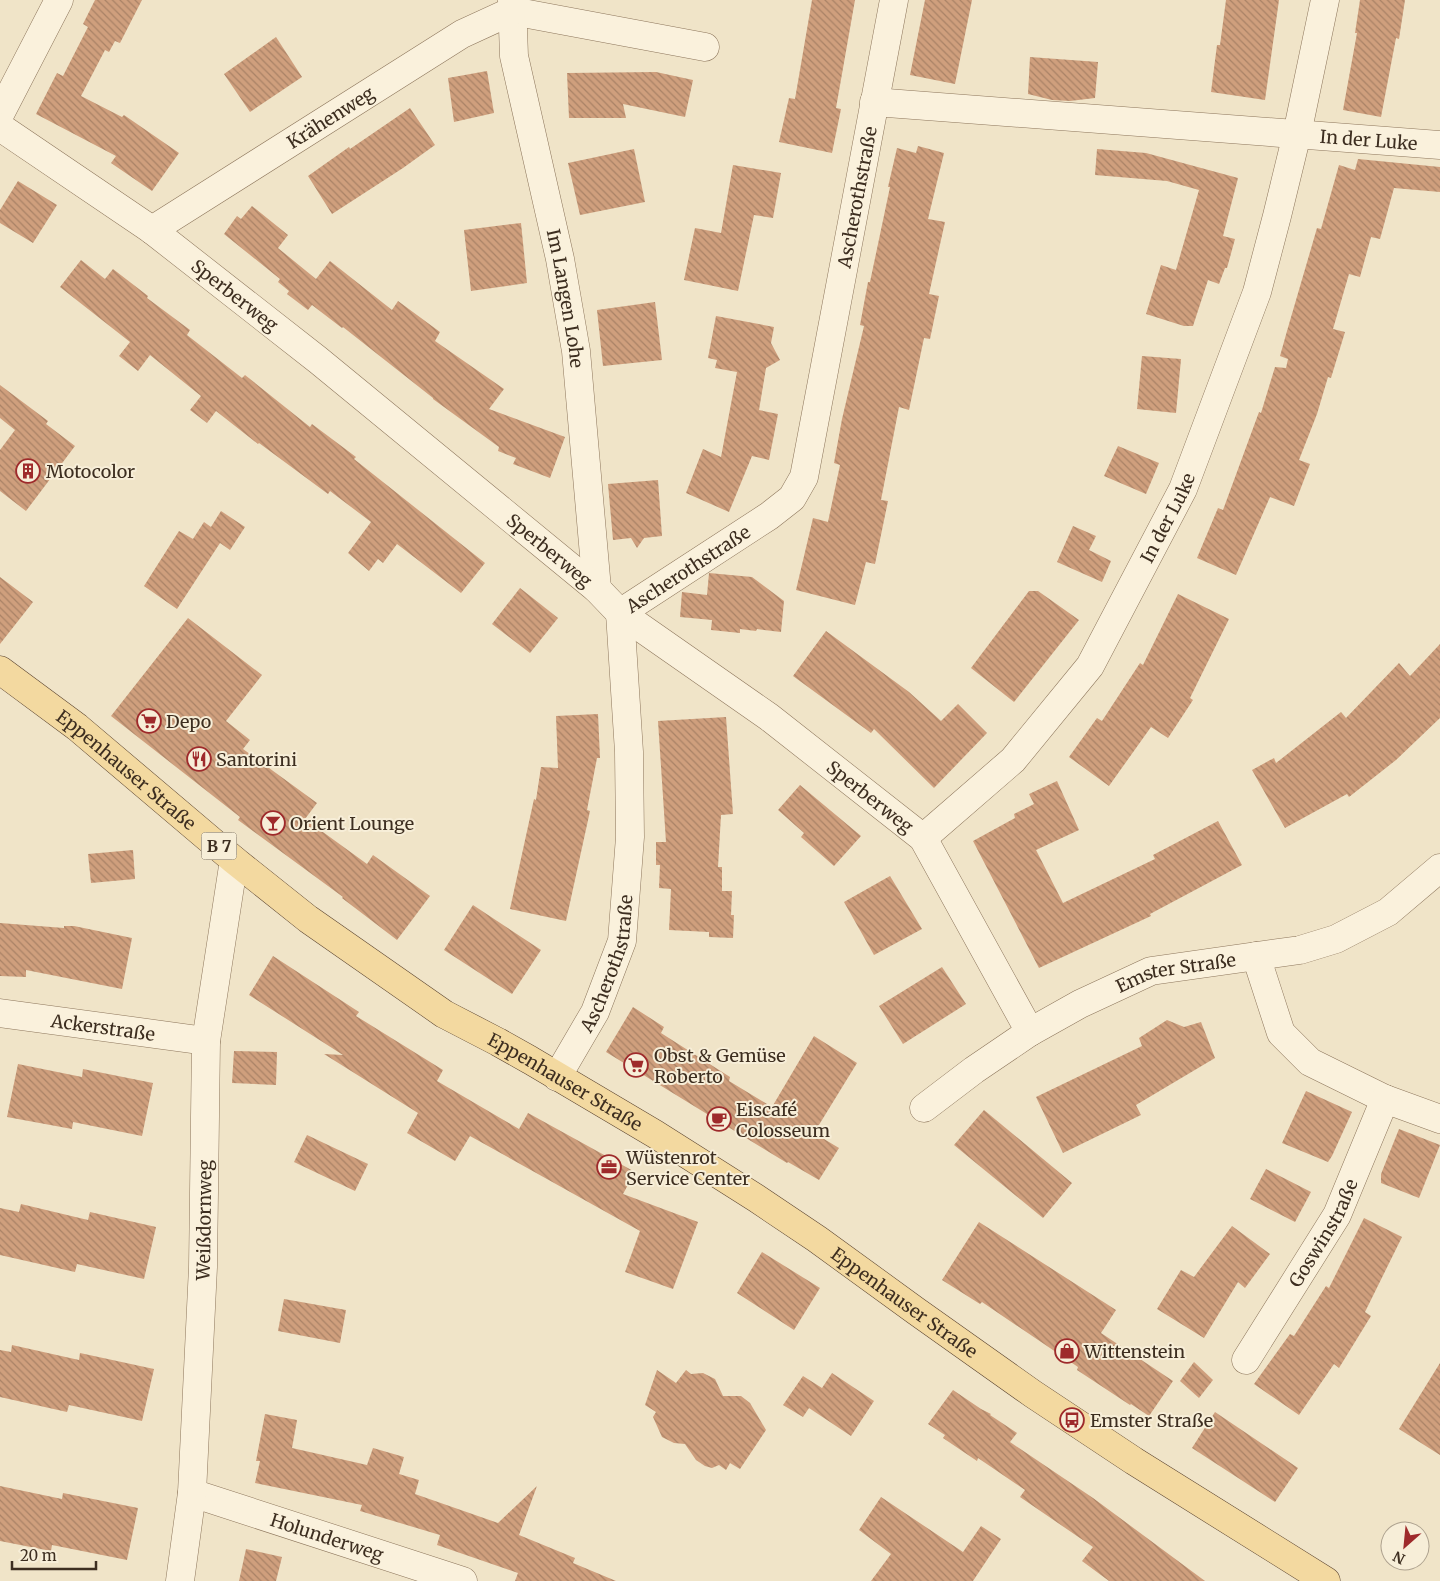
<svg xmlns="http://www.w3.org/2000/svg" width="1440" height="1581" viewBox="0 0 1440 1581" font-family="Merriweather,serif">
<defs>
<pattern id="building-back-hatch" width="6" height="6" patternUnits="userSpaceOnUse" patternTransform="scale(1.25)"><rect width="6" height="6" fill="#cf9f7d"/><path d="M-1 5l2 2M0 0l6 6M5-1l2 2" fill="none" stroke="#a98266"/></pattern>
</defs>
<rect width="100%" height="100%" fill="#f0e4c8"/>
<!-- building -->
<g fill="url(#building-back-hatch)">
<polygon points="95,0 142,0 120,43 115,41 109,52 105,50 81,96 122,117 124,115 179,153 152,191 111,163 116,156 36,114 57,73 63,76 88,27 83,24"/>
<polygon points="812,0 855,0 836,108 841,109 832,153 779,142 789,98 795,99"/>
<polygon points="925,0 972,0 955,84 910,75"/>
<polygon points="1226,0 1279,0 1265,100 1211,92 1217,45 1220,45"/>
<polygon points="1360,0 1405,0 1399,39 1396,38 1381,117 1343,110 1357,33 1355,33"/>
<polygon points="276,37 302,77 250,112 224,74"/>
<polygon points="1030,57 1098,62 1095,98 1070,101 1052,100 1028,94"/>
<polygon points="487,71 494,113 454,122 448,78"/>
<polygon points="656,72 693,80 685,117 623,104 626,118 569,118 567,73"/>
<polygon points="410,108 435,145 403,168 332,214 308,176 349,147 350,149"/>
<polygon points="918,146 944,153 928,219 945,222 929,294 939,296 930,339 924,338 909,410 899,407 881,500 888,501 875,564 866,562 855,605 796,590 813,518 828,522 840,465 834,463 842,419 864,326 860,325 868,282 870,282 890,187 888,187 897,148 916,153"/>
<polygon points="634,149 645,202 580,215 568,163"/>
<polygon points="1097,149 1146,153 1238,178 1223,236 1235,239 1227,268 1225,268 1219,284 1208,280 1193,326 1184,326 1146,314 1161,265 1176,270 1199,190 1167,181 1095,175"/>
<polygon points="1358,159 1440,167 1440,192 1394,188 1380,239 1371,237 1360,277 1349,274 1333,329 1345,332 1331,378 1328,377 1317,414 1299,460 1310,464 1294,506 1270,497 1236,575 1197,558 1218,508 1223,510 1259,412 1261,413 1275,367 1286,368 1288,359 1280,356 1287,331 1317,228 1321,229 1339,165 1355,170"/>
<polygon points="733,165 781,173 773,218 754,215 738,291 684,280 695,228 721,233"/>
<polygon points="18,181 57,205 33,243 0,223 0,210"/>
<polygon points="252,206 288,235 278,248 316,279 330,261 392,310 398,301 440,332 435,341 504,389 489,409 565,437 550,478 513,464 516,458 498,451 499,447 433,399 433,398 343,327 342,328 312,305 308,310 287,294 289,291 278,282 280,279 224,234 237,216 241,219"/>
<polygon points="521,223 527,283 471,291 464,230"/>
<polygon points="81,260 105,279 113,269 148,296 147,298 190,330 187,335 242,378 245,375 310,427 312,424 356,457 354,459 485,563 461,593 397,544 383,563 378,559 369,571 348,553 371,522 330,491 328,494 259,443 258,444 216,411 207,423 190,410 201,396 150,355 138,371 119,356 130,342 60,287"/>
<polygon points="655,302 662,360 603,366 597,310"/>
<polygon points="716,316 774,327 771,343 780,360 766,368 759,410 778,414 769,460 752,456 729,512 686,493 703,449 721,457 737,372 715,368 717,360 708,358"/>
<polygon points="1142,356 1181,359 1176,413 1137,409"/>
<polygon points="0,385 48,421 46,424 75,446 26,511 0,491 0,450 15,430 0,418"/>
<polygon points="1118,446 1159,463 1146,494 1104,476"/>
<polygon points="658,480 662,536 644,538 637,548 631,538 613,540 608,484"/>
<polygon points="221,511 245,527 230,550 220,543 177,609 144,586 179,531 193,539 204,522 211,527"/>
<polygon points="1073,526 1096,536 1089,550 1111,561 1102,582 1057,562"/>
<polygon points="709,573 752,577 784,601 781,632 757,629 756,631 740,629 740,633 711,630 712,620 680,617 682,592 707,595"/>
<polygon points="0,577 33,602 0,644"/>
<polygon points="520,588 558,618 530,653 492,624"/>
<polygon points="1029,591 1038,591 1079,620 1014,702 971,668"/>
<polygon points="1178,594 1229,619 1190,698 1193,700 1168,738 1151,727 1109,786 1069,757 1097,718 1102,721 1140,663 1143,665"/>
<polygon points="188,618 262,675 226,721 250,740 243,749 317,803 305,819 367,864 373,855 430,896 397,940 342,898 343,897 238,820 240,817 111,716"/>
<polygon points="826,631 909,692 941,721 958,704 987,733 934,788 874,729 871,733 793,676"/>
<polygon points="1440,644 1440,718 1396,760 1349,797 1347,794 1285,828 1252,770 1274,758 1276,763 1341,712 1346,718 1399,663 1410,676"/>
<polygon points="598,714 600,758 597,758 587,810 590,811 566,921 510,909 534,799 536,800 541,767 558,768 556,716"/>
<polygon points="726,717 733,814 721,815 718,867 722,867 722,891 732,891 731,915 734,915 733,938 709,937 709,932 669,930 671,889 659,888 660,865 656,865 656,842 666,842 658,721"/>
<polygon points="1057,781 1079,830 1036,850 1063,903 1155,859 1153,855 1218,821 1242,865 1150,914 1151,916 1039,968 973,841 1015,818 1014,814 1034,804 1029,794"/>
<polygon points="800,785 861,836 834,866 801,837 804,833 778,810"/>
<polygon points="133,850 135,879 91,883 88,854"/>
<polygon points="890,876 922,929 874,955 844,902"/>
<polygon points="473,905 541,950 512,994 444,950"/>
<polygon points="0,923 64,928 64,926 74,926 132,938 122,989 26,970 26,977 0,976"/>
<polygon points="273,956 359,1012 356,1016 443,1070 437,1081 519,1129 528,1113 635,1172 623,1194 698,1222 673,1289 625,1272 640,1231 470,1136 455,1161 407,1133 418,1113 324,1054 343,1055 249,995"/>
<polygon points="942,967 966,1004 903,1044 879,1006"/>
<polygon points="633,1007 664,1027 661,1033 730,1077 729,1081 772,1107 814,1036 857,1063 814,1133 839,1148 819,1180 788,1162 787,1163 606,1052"/>
<polygon points="1167,1020 1184,1027 1201,1022 1215,1058 1136,1105 1141,1115 1063,1153 1036,1097 1142,1046 1139,1038"/>
<polygon points="234,1051 277,1052 276,1085 232,1083"/>
<polygon points="18,1064 82,1077 83,1069 153,1083 142,1136 73,1122 72,1129 7,1117"/>
<polygon points="1306,1091 1352,1112 1332,1156 1328,1162 1282,1143"/>
<polygon points="984,1110 1072,1183 1043,1218 954,1145"/>
<polygon points="1399,1129 1440,1145 1419,1198 1381,1183 1381,1174"/>
<polygon points="307,1135 368,1164 355,1191 294,1162"/>
<polygon points="1266,1169 1311,1192 1295,1222 1250,1199"/>
<polygon points="21,1204 88,1220 90,1212 156,1227 144,1279 77,1264 75,1272 0,1255 0,1208 19,1212"/>
<polygon points="1364,1218 1402,1237 1365,1312 1371,1316 1339,1368 1334,1364 1299,1415 1254,1384 1290,1334 1294,1336 1326,1286 1329,1288"/>
<polygon points="979,1222 1116,1310 1101,1333 1173,1381 1149,1416 1131,1404 1130,1405 1077,1370 1078,1367 982,1302 980,1304 942,1280"/>
<polygon points="1232,1226 1270,1254 1245,1288 1238,1282 1204,1338 1157,1309 1181,1270 1194,1277"/>
<polygon points="762,1252 820,1288 794,1330 737,1293"/>
<polygon points="284,1299 346,1310 340,1343 278,1331"/>
<polygon points="12,1345 79,1360 80,1353 154,1369 142,1421 69,1405 67,1412 0,1397 0,1350 11,1352"/>
<polygon points="1194,1362 1213,1380 1199,1398 1180,1381"/>
<polygon points="1440,1363 1440,1455 1399,1429"/>
<polygon points="657,1370 676,1383 686,1370 691,1374 703,1373 715,1379 723,1396 741,1396 750,1403 766,1430 740,1469 730,1463 726,1470 719,1465 712,1468 705,1466 696,1460 685,1444 674,1443 662,1437 653,1417 656,1412 645,1405"/>
<polygon points="832,1373 874,1401 851,1436 809,1408 803,1417 783,1405 803,1376 822,1388"/>
<polygon points="953,1390 981,1409 991,1414 990,1415 1017,1433 1010,1442 1093,1498 1205,1581 1109,1581 1082,1561 1093,1547 1020,1497 1025,1490 978,1458 977,1461 943,1438 945,1435 928,1424"/>
<polygon points="1215,1412 1298,1468 1275,1502 1192,1448"/>
<polygon points="265,1414 297,1420 292,1448 367,1465 373,1448 404,1457 399,1474 419,1480 415,1494 498,1523 537,1486 519,1535 575,1558 573,1563 616,1581 515,1581 518,1573 437,1545 440,1535 360,1511 362,1505 255,1483 260,1461 256,1461"/>
<polygon points="0,1486 62,1499 63,1493 138,1508 127,1560 52,1545 51,1551 0,1541"/>
<polygon points="881,1497 963,1552 981,1526 1001,1539 973,1581 871,1581 891,1554 859,1530"/>
<polygon points="246,1549 282,1557 276,1581 239,1581"/>
</g>
<g fill="none" stroke-linecap="round" stroke-linejoin="round">
<!-- minor casing -->
<g stroke="#8d765c" stroke-width="29">
<g id="minor">
<path id="s1" d="M512,0l2,56 46,203 16,92 21,238"/>
<polyline points="512,11 705,47"/>
<path id="s2" d="M874,102l566,43"/>
<polyline points="0,114 59,0"/>
<path id="s3" d="M0,127l152,103 166,130 279,229 23,24 149,104 154,121 107,194"/>
<path id="s4" d="M152,230l310,-196 50,-23"/>
<path id="s5" d="M620,613l149,-97 23,-18 12,-21 90,-477"/>
<path id="s6" d="M923,838l90,-78 77,-94 93,-177 74,-197 20,-76 20,-82 28,-134"/>
<polyline points="1256,956 1281,1033 1310,1062 1385,1099 1440,1119"/>
<path id="s7" d="M0,1013l206,28"/>
<path id="s8" d="M557,1077l38,-65 27,-71 8,-104 -1,-85 -9,-139"/>
<path id="s9" d="M1246,1360l91,-145 48,-116"/>
<path id="s10" d="M192,1493l271,88"/>
<path id="s11" d="M180,1581l12,-88 11,-226 3,-226 28,-181"/>
</g>
</g>
<!-- tertiary casing -->
<g stroke="#8d765c" stroke-width="29">
<g id="tertiary">
<path id="s12" d="M924,1108l50,-38 56,-38 50,-28 71,-33 149,-21 36,-11 52,-27 52,-44"/>
</g>
</g>
<!-- primary casing -->
<g stroke="#5b4430" stroke-width="29">
<g id="primary">
<path id="s13" d="M0,670l77,57 157,133 74,59 136,95 54,28 32,18 125,74 101,64 61,41 99,72 117,83 101,67 192,120"/>
</g>
</g>
<!-- minor -->
<use href="#minor" stroke="#faf1dc" stroke-width="28"/>
<!-- tertiary -->
<use href="#tertiary" stroke="#faf1dc" stroke-width="28"/>
<!-- primary -->
<use href="#primary" stroke="#f3d9a0" stroke-width="28"/>
</g>
<!-- icons -->
<defs>
<g id="building-ring" transform="scale(1.25)"><circle r="9.5" fill="#f7eed8" stroke="#9e2a2b" stroke-width="1.5"/><path d="M-4-6H4V6H1V3H-1V6H-4ZM-2.5-4.3h1.7v1.8h-1.7ZM.8-4.3h1.7v1.8H.8ZM-2.5-1h1.7V.8h-1.7ZM.8-1h1.7V.8H.8Z" fill="#9e2a2b"/></g>
<g id="supermarket-ring" transform="scale(1.25)"><circle r="9.5" fill="#f7eed8" stroke="#9e2a2b" stroke-width="1.5"/><path d="M-6-5.5h2.5l.6 2H6L4.5 2H-2.5L-4.4-4H-6ZM-1.5 3.2a1.3 1.3 0 1 0 .1 0ZM3 3.2a1.3 1.3 0 1 0 .1 0Z" fill="#9e2a2b"/></g>
<g id="restaurant-ring" transform="scale(1.25)"><circle r="9.5" fill="#f7eed8" stroke="#9e2a2b" stroke-width="1.5"/><path d="M-5-6h1v4h1v-4h1v4h1v-4h1v5L-1.5 .5V6h-2V.5L-5-1ZM5-6V6H3V1.5H1.5Q1.5-4 5-6Z" fill="#9e2a2b"/></g>
<g id="bar-ring" transform="scale(1.25)"><circle r="9.5" fill="#f7eed8" stroke="#9e2a2b" stroke-width="1.5"/><path d="M-6-5H6L.8 .8V4.5H3.5V6h-7V4.5H-.8V.8Z" fill="#9e2a2b"/></g>
<g id="cafe-ring" transform="scale(1.25)"><circle r="9.5" fill="#f7eed8" stroke="#9e2a2b" stroke-width="1.5"/><path d="M-5.5-4.5H6V0H3Q3 3.5 0 3.5H-2.5Q-5.5 3.5-5.5 0ZM3-3.2v2h1.7v-2ZM-6 4.5H4V6H-6Z" fill="#9e2a2b"/></g>
<g id="office-ring" transform="scale(1.25)"><circle r="9.5" fill="#f7eed8" stroke="#9e2a2b" stroke-width="1.5"/><path d="M-6-3h4V-5.5h4V-3h4V5H-6ZM-1-4.5V-3h2v-1.5ZM-6 0V1H6V0Z" fill="#9e2a2b"/></g>
<g id="shop-ring" transform="scale(1.25)"><circle r="9.5" fill="#f7eed8" stroke="#9e2a2b" stroke-width="1.5"/><path d="M-5-2.5h2.3a2.7 3.5 0 0 1 5.4 0H5L5.5 6h-11ZM-1.5-2.5h3a1.5 2.3 0 0 0-3 0Z" fill="#9e2a2b"/></g>
<g id="bus-ring" transform="scale(1.25)"><circle r="9.5" fill="#f7eed8" stroke="#9e2a2b" stroke-width="1.5"/><path d="M-5-6H5V4H4V6H2V4H-2V6H-4V4H-5ZM-3.5-4V0h7V-4ZM-3.5 1.2v1.5H-2V1.2ZM2 1.2v1.5H3.5V1.2Z" fill="#9e2a2b"/></g>
</defs>
<g fill-rule="evenodd">
<use href="#building-ring" x="28" y="471"/>
<use href="#supermarket-ring" x="149" y="721"/>
<use href="#restaurant-ring" x="199" y="759"/>
<use href="#bar-ring" x="273" y="823"/>
<use href="#supermarket-ring" x="636" y="1065"/>
<use href="#cafe-ring" x="719" y="1119"/>
<use href="#office-ring" x="609" y="1167"/>
<use href="#shop-ring" x="1067" y="1351"/>
<use href="#bus-ring" x="1072" y="1420"/>
</g>
<g text-anchor="middle" dominant-baseline="central" stroke-width="4" stroke-linejoin="round" paint-order="stroke">
<!-- shield labels -->
<rect fill="#f7eed8" stroke="#756857" stroke-width="1" x="201.5" y="832.5" width="35" height="27" rx="4"/>
<g font-size="16" font-weight="bold" fill="#3d2e20">
<text x="219" y="846">B 7</text>
</g>
<!-- street labels -->
<g font-size="18" fill="#3d2e20" stroke="#f7eed8">
<text stroke="none"><textPath href="#s4" startOffset="211">Krähenweg</textPath></text>
<text stroke="none"><textPath href="#s2" startOffset="496">In der Luke</textPath></text>
<text stroke="none"><textPath href="#s5" startOffset="516">Ascherothstraße</textPath></text>
<text stroke="none"><textPath href="#s3" startOffset="289">Sperberweg</textPath></text>
<text stroke="none"><textPath href="#s1" startOffset="304">Im Langen Lohe</textPath></text>
<text stroke="none"><textPath href="#s6" startOffset="408">In der Luke</textPath></text>
<text stroke="none"><textPath href="#s3" startOffset="694">Sperberweg</textPath></text>
<text stroke="none"><textPath href="#s5" startOffset="81">Ascherothstraße</textPath></text>
<text stroke="none"><textPath href="#s13" startOffset="161">Eppenhauser Straße</textPath></text>
<text stroke="none"><textPath href="#s3" startOffset="1099">Sperberweg</textPath></text>
<text stroke="none"><textPath href="#s8" startOffset="126">Ascherothstraße</textPath></text>
<text stroke="none"><textPath href="#s12" startOffset="290">Emster Straße</textPath></text>
<text stroke="none"><textPath href="#s7" startOffset="104">Ackerstraße</textPath></text>
<text stroke="none"><textPath href="#s13" startOffset="701">Eppenhauser Straße</textPath></text>
<text stroke="none"><textPath href="#s11" startOffset="362">Weißdornweg</textPath></text>
<text stroke="none"><textPath href="#s9" startOffset="149">Goswinstraße</textPath></text>
<text stroke="none"><textPath href="#s13" startOffset="1106">Eppenhauser Straße</textPath></text>
<text stroke="none"><textPath href="#s10" startOffset="142">Holunderweg</textPath></text>
</g>
<!-- poi labels -->
<g font-size="18" fill="#3d2e20" stroke="#f7eed8" text-anchor="start">
<text x="46" y="471">Motocolor</text>
<text x="166" y="721">Depo</text>
<text x="216" y="759">Santorini</text>
<text x="290" y="823">Orient Lounge</text>
<text x="654" y="1055">Obst &amp; Gemüse<tspan x="654" dy="21">Roberto</tspan></text>
<text x="736" y="1109">Eiscafé<tspan x="736" dy="21">Colosseum</tspan></text>
<text x="626" y="1157">Wüstenrot<tspan x="626" dy="21">Service Center</tspan></text>
<text x="1084" y="1351">Wittenstein</text>
<text x="1090" y="1420">Emster Straße</text>
</g>
</g>
<!-- north arrow -->
<g transform="translate(1405 1546) rotate(207)"><circle r="24" fill="#f7eed8" stroke="#ada18e"/>
<path d="M0-4L9 19L0 12L-9 19Z" fill="#9e2a2b"/>
<text y="-8" font-size="14" font-weight="bold" text-anchor="middle" fill="#3d2e20">N</text>
</g>
<!-- scale -->
<path d="M12 1561v8h84v-8" fill="none" stroke="#3d2e20" stroke-width="2.5"/>
<text x="20" y="1561" font-size="15" fill="#3d2e20" stroke="#f7eed8" stroke-width="4" paint-order="stroke">20 m</text>
</svg>
